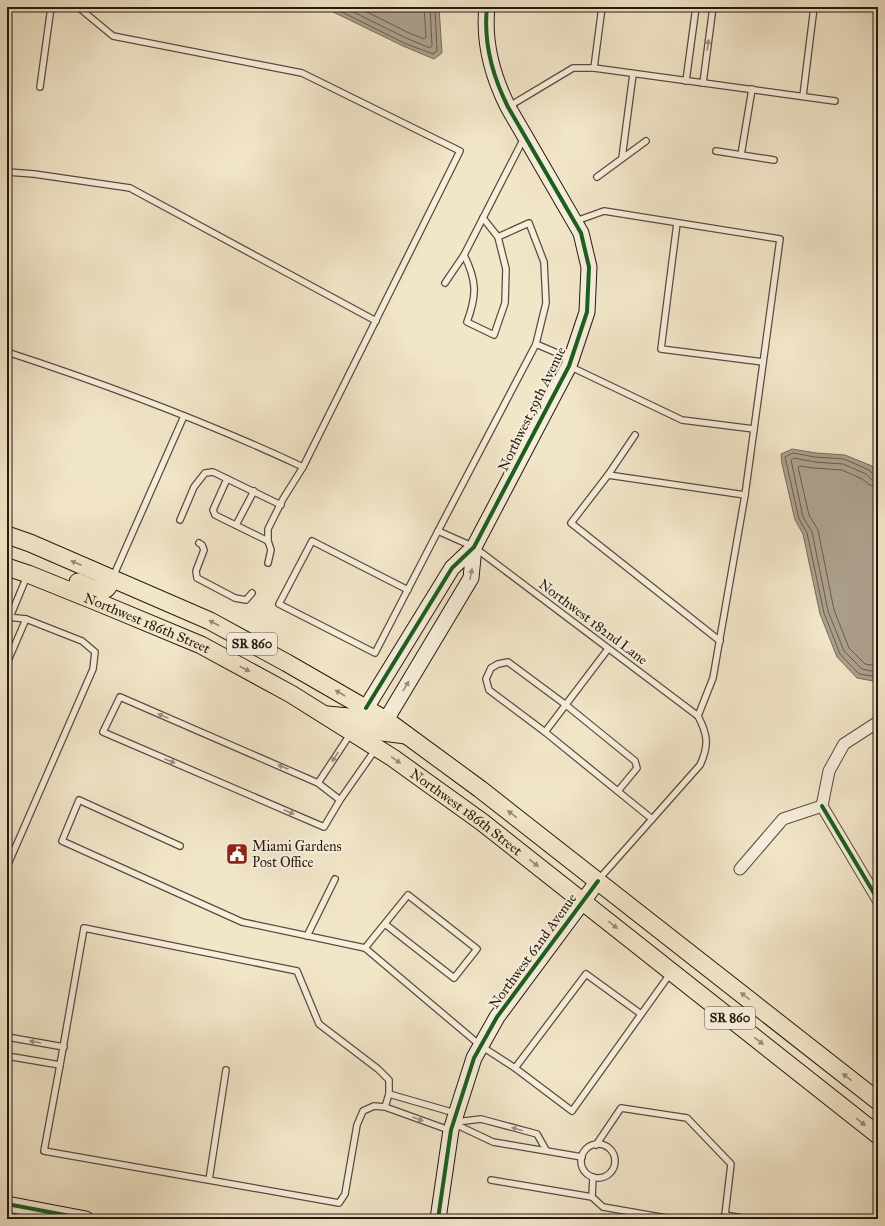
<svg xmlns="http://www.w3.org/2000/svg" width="885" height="1226" viewBox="0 0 885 1226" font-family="'IM FELL Great Primer',serif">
<rect width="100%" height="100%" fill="#f2e6c9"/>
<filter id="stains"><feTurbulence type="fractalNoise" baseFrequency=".005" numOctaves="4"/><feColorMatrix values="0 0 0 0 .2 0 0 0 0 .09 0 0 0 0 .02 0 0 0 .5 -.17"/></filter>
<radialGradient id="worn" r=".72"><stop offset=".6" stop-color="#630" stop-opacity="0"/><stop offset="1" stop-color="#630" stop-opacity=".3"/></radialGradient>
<!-- water -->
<g fill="#aca08b" stroke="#766a5b">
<polygon points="323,7 439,7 442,53 434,59 403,46"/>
<polygon points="792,449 816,453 845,455 872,466 878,474 878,677 873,681 857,678 837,657 820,614 803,534 795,520 782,464 781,454"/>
</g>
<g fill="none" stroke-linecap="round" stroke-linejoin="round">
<!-- shore -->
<g stroke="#685c4f" stroke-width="1">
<polyline points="332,7 404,43 433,54 437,51 435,7"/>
<polyline points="343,7 406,38 430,48 432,46 430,7"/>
<polyline points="357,7 409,33 424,39 426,37 424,7"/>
<polyline points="878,476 874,475 869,470 844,459 815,457 793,453 785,457 799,519 807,533 824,613 840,654 859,674 872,676 878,674"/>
<polyline points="878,481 872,480 866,474 843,464 815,462 794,458 791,460 803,517 812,532 828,611 844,651 862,669 871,671 878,669"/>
<polyline points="878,487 870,485 862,479 842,470 814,468 800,466 798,467 809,515 818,530 834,610 849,648 865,664 870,665 878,663"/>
</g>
<!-- lane casing -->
<g stroke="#584c40" stroke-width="8">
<g id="lane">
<polyline points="594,68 602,7"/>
<polyline points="686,81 696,7"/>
<polyline points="703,83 713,7"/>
<polyline points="40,87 51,7"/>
<polyline points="803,96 814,7"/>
<polyline points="508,107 573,68 594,68 835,101"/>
<path d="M524,138l-60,117c13,26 13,40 3,67l27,13 11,-32 1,-34 -8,-32 31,-14 15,39 2,41 -10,41"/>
<polyline points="716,151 774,160"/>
<polyline points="741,155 752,89"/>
<polyline points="622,158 633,74"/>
<polyline points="7,172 34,174 130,188 376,321"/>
<polyline points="597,177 646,141"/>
<polyline points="483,218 498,237"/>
<path d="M576,221l28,-10 176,28 -35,256 -32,183 -15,38c10,19 11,30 2,49l-101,114"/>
<polyline points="677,223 661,349 763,362"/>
<polyline points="445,283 464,255"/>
<path d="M7,352c101,33 200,70 296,115l157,-316 -158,-78 -189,-37 -35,-29"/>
<polyline points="569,366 682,420 754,429"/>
<polyline points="608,475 635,435"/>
<polyline points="227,479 213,510 215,515 268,541"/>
<polyline points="180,520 194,487 205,473 213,472 281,505"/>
<polyline points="236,525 254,491"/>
<polyline points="438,531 536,344 571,359"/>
<polyline points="199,543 202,545 204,550 196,571 197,578 235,598 246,600 252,593"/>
<polyline points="268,563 271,550 268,541 268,529 283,499 303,467"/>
<polyline points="113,577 184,416"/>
<polyline points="408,590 312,541 279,604 375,653 438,531 474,547 698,716"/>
<polyline points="7,617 26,619 82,641 95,652 93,669 9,862 7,862"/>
<polyline points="10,617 27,576"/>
<polyline points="720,641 571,523 608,475 745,495"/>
<polyline points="608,649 545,732 652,819"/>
<polyline points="7,663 26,619"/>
<polyline points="545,732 489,690 486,679 491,668 498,664 508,662 566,705 635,761 637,768 618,791"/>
<polyline points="318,783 351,733"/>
<polyline points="340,800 318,783 120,697 103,732 324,827 340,800 375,750"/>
<polyline points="180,846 79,800 62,841 242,922 365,948 481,1046 515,1068 572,1111 670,974"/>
<polyline points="307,936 335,879"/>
<polyline points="365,948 408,895 477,949 454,978 385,924"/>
<polyline points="7,1037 64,1047"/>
<polyline points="7,1056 60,1065"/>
<polyline points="515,1068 586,974 641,1014"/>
<polyline points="389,1094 455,1113"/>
<polyline points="385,1107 389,1094 389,1080 378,1069 319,1024 297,971 84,928 60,1065 44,1151 339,1203 345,1194 357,1125 363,1111 374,1106 385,1107 449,1130"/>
<polyline points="456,1122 481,1119 537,1134 546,1150"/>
<polyline points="455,1124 493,1142 582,1157"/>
<circle cx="598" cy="1161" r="17"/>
<polyline points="596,1145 621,1108 687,1118 731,1164 725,1215"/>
<polyline points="593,1177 592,1197 603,1207 672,1219"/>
<polyline points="209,1180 226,1070"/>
<polyline points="491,1180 592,1197"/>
<polyline points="720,1219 725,1215 748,1219"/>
</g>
</g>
<!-- street casing -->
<g stroke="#584c40" stroke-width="13">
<g id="street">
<polyline points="822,806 878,900"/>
<polyline points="822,806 829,771 844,744 878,722"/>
<polyline points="740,869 783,819 822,806"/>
</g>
</g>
<!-- secondary casing -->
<g stroke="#241913" stroke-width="17">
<g id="secondary">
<path d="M366,708l86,-140 22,-21 95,-181 18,-54 2,-45 -8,-34 -73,-126c-16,-32 -25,-64 -21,-100"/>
<polyline points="386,720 471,578 474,547"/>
<polyline points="7,1204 86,1219"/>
<polyline points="438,1219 451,1130 474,1058 497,1017 598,881"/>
</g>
</g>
<!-- primary casing -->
<g stroke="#241913" stroke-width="19">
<g id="primary">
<polyline points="7,535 30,543 210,621 287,663 386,720 480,789 878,1101"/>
<path id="s1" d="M7,567l21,7 72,29 101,42 90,49 102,64 89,64 396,313"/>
<path d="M78,582c7,3 23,12 29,6 2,-2 4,-7 5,-9"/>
<polyline points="327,715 382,720"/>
<polyline points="354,731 366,730 406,735"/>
</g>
</g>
<!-- lane -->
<use href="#lane" stroke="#f7efdc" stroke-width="5.5"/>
<!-- street -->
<use href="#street" stroke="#f7efdc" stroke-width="11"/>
<!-- secondary -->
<use href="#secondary" stroke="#f7efdc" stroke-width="15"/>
<!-- primary -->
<use href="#primary" stroke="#f2e6c9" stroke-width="17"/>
<!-- cycleway casing -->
<g stroke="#f7efdc" stroke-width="6">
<g id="cycleway">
<path d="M366,708l86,-140 22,-21 95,-181 18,-54 2,-45 -8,-34 -73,-126c-16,-32 -25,-64 -21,-100"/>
<polyline points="822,806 878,900"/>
<polyline points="7,1204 86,1219"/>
<polyline points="438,1219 451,1130 474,1058 497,1017 598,881"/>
</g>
</g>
<!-- cycleway -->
<use href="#cycleway" stroke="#1b5e20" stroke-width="4"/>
</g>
<!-- one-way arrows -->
<defs><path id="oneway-solid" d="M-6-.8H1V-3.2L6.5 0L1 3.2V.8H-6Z"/></defs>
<g fill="#988f82">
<use href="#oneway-solid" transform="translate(708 45) rotate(-82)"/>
<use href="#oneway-solid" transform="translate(471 574) rotate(-79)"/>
<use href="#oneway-solid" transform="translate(406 686) rotate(-59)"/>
<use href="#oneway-solid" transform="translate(163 716) rotate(-157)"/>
<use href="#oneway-solid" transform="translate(335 757) rotate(123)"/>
<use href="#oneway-solid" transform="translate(170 761) rotate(23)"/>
<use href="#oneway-solid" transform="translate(283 767) rotate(-157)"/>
<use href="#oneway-solid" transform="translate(289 812) rotate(23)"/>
<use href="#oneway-solid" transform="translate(35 1042) rotate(-170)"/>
<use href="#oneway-solid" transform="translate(418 1119) rotate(20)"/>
<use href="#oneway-solid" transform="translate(517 1129) rotate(-164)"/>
</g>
<g fill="#958a77">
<use href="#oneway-solid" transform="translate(76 563) rotate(-157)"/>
<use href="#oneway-solid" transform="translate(214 623) rotate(-152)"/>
<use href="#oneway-solid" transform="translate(245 669) rotate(28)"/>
<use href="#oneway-solid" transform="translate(340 693) rotate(-150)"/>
<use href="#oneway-solid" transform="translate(396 760) rotate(35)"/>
<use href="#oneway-solid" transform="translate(512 814) rotate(-142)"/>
<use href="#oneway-solid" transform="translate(534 863) rotate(38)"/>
<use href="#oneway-solid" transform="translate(613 925) rotate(39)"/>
<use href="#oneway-solid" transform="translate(745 996) rotate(-142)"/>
<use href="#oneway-solid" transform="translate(759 1041) rotate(38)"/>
<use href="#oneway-solid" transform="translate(847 1077) rotate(-142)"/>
<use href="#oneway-solid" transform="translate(861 1122) rotate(38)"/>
</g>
<!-- icons -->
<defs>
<g id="civic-square" transform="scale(1.15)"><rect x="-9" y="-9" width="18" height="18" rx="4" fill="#8f2418" stroke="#f7efdc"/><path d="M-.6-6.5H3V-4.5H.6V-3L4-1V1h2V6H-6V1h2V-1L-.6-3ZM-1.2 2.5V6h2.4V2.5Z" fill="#fff"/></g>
</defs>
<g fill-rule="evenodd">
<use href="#civic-square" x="237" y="854"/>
</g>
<g text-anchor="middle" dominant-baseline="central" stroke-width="4" stroke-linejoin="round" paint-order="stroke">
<!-- shield labels -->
<g fill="#f7efdc" stroke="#63594f" stroke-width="1">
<rect x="227" y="633" width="50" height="22" rx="3"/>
<rect x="705" y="1007" width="50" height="22" rx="3"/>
</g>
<g font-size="13" font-weight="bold" fill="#241913">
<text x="252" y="644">SR 860</text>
<text x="730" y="1018">SR 860</text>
</g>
<!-- street labels -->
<g font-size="14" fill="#241913" stroke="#f7efdc">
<text transform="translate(532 409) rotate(-64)">Northwest 59th Avenue</text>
<text transform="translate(593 622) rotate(37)">Northwest 182nd Lane</text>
<text stroke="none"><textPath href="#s1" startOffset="151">Northwest 186th Street</textPath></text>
<text stroke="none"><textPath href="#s1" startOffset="523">Northwest 186th Street</textPath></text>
<text transform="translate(533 951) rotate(-54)">Northwest 62nd Avenue</text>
</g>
<!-- poi labels -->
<g font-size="14" fill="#241913" stroke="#f7efdc" text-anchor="start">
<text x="252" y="846">Miami Gardens<tspan x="252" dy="16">Post Office</tspan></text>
</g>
</g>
<!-- margin -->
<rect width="885" height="1226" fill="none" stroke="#f2e6c9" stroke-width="24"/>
<rect x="8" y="8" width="869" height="1210" fill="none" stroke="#241913" stroke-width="2"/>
<rect x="12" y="12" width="861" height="1202" fill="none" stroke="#241913"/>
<rect width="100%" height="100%" filter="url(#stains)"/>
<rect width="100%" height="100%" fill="url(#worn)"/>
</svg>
